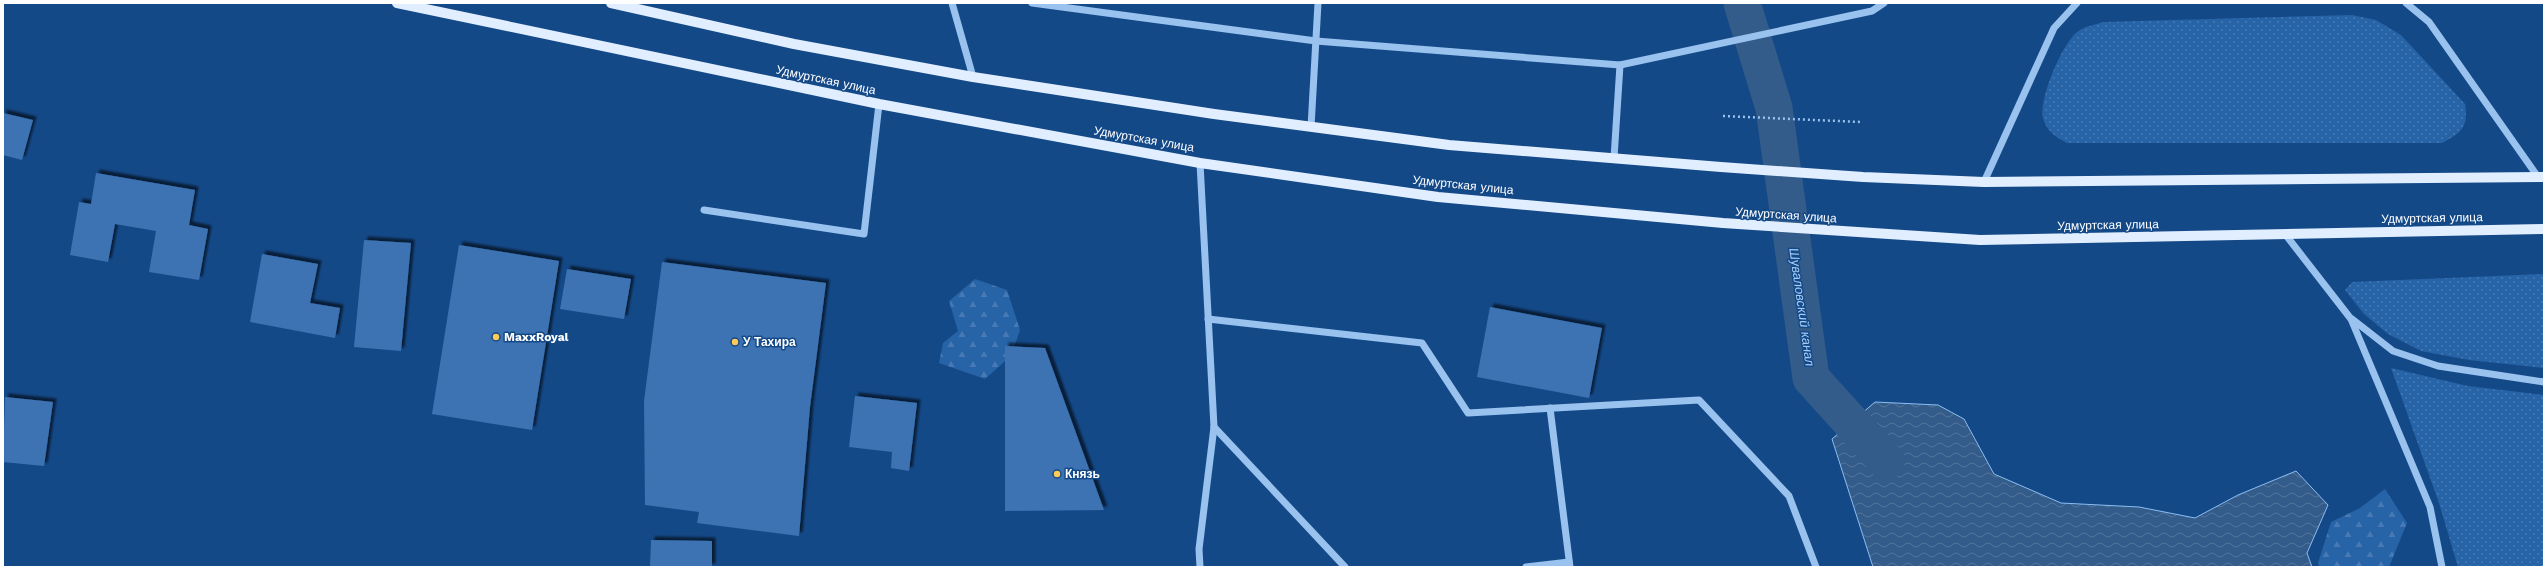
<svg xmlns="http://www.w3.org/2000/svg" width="2547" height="570" viewBox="0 0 2547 570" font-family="'Work Sans',sans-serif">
<defs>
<pattern id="grass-dots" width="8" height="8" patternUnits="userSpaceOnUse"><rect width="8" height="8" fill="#2663a7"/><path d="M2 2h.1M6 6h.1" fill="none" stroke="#477ab4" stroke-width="1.8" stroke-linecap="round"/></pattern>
<pattern id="forest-firs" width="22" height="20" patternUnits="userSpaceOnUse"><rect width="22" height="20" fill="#2663a7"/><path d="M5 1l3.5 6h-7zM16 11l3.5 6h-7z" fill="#477ab4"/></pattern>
<pattern id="water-waves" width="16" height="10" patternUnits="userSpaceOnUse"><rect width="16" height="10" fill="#345c8a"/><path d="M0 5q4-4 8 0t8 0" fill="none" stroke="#52749c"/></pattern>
<filter id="shadow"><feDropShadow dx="3.5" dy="-3.5" stdDeviation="1" flood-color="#0009"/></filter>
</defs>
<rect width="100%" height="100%" fill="#144988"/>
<!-- grass -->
<g fill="url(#grass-dots)">
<path d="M2352,15l24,5 25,15 64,69c4,23 -4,29 -23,39h-375c-11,-6 -21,-12 -24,-25 -5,-18 21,-80 37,-88 6,-4 15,-5 23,-8z"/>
<polygon points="2544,274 2544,368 2469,360 2421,351 2388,334 2364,314 2345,290 2352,282"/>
<polygon points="2391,368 2468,386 2544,395 2544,567 2458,567 2439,503"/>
</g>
<!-- forest -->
<g fill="url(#forest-firs)">
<polygon points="975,279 1007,290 1020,330 1011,356 985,379 939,363 943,343 958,331 949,301"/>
<polygon points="2385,489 2407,523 2389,567 2319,567 2318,563 2331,522 2360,508"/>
</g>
<!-- water -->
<polygon fill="url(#water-waves)" stroke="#8bbdf2" points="1875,402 1938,405 1964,419 1994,474 2061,503 2139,507 2195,518 2238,495 2296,471 2328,505 2307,553 2312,567 1873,567 1832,439"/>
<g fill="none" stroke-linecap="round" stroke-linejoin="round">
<!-- canal -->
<polyline stroke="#345c8a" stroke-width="37" points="1742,3 1774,108 1811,378 1886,461"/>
</g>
<!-- building -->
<g fill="#3d73b2" filter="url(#shadow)">
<polygon points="3,113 33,120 22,160 3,155"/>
<polygon points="96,173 195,190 189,225 208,229 199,280 149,272 156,231 115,224 108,262 70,255 79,202 91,204"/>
<polygon points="364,240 411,243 401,351 354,347"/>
<polygon points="459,245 559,261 532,430 432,414"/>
<polygon points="262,254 318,264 310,303 340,308 335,338 250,322"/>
<polygon points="662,262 826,283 810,407 799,536 697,523 699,512 645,505 644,401"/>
<polygon points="567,269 631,279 624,319 560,309"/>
<polygon points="1490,307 1602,328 1589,398 1477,377"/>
<polygon points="1005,346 1045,348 1104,510 1005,511"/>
<polygon points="855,396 917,403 909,471 891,468 892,452 849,447"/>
<polygon points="5,397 53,402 44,466 3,462"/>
<polygon points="651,540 712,541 712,567 650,567"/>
</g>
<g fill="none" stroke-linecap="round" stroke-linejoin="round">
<!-- path -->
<polyline stroke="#99c2ef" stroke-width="2.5" stroke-dasharray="2 3" stroke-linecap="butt" points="1723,116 1861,122"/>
<!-- minor -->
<g stroke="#99c2ef" stroke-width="7">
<polyline points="952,3 973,77"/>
<polyline points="1032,3 1316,41 1620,65 1614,158"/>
<polyline points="2406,3 2429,22 2538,177"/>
<polyline points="1620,65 1872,11 1884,3"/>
<polyline points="1311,127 1318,3"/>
<polyline points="1200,163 1214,427 1199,549 1200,567"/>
<polyline points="1984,182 2054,28 2077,3"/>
<polyline points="704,210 864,234 879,104"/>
<polyline points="2285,234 2351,319 2430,507 2442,567"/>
<polyline points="1208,319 1422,343 1468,413 1699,400 1789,496 1816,567"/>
<polyline points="2352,319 2393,351 2438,366 2544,382"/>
<polyline points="1550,408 1570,567"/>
<polyline points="1214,427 1345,567"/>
<polyline points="1526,567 1569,562"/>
</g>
<!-- major -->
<g stroke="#e1eeff" stroke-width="10">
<polyline points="397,3 879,104 1200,163 1438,197 1723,223 1980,240 2544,229"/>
<polyline points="611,3 794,44 973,77 1214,114 1449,145 1721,167 1863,177 1984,182 2544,177"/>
</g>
</g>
<!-- markers -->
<g fill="#ffcb57" stroke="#144988" stroke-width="1.5">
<circle cx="496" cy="337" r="4"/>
<circle cx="735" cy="342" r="4"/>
<circle cx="1057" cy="474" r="4"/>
</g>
<g text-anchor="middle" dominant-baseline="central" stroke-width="3" stroke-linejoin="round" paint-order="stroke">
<!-- street labels -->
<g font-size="12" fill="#fff" stroke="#144988">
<text transform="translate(826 80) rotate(12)">Удмуртская улица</text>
<text transform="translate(1144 139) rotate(10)">Удмуртская улица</text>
<text transform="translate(1463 185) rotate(6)">Удмуртская улица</text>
<text transform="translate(1786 215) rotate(4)">Удмуртская улица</text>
<text transform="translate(2432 218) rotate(-1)">Удмуртская улица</text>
<text transform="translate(2108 225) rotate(-1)">Удмуртская улица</text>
</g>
<!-- poi labels -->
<g font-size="12" font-weight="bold" fill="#fff" stroke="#144988" text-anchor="start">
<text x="504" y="337">MaxxRoyal</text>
<text x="743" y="342">У Тахира</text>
<text x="1065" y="474">Князь</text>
</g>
<!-- water labels -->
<g font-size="13" font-style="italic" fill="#a5ccf7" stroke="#144988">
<text transform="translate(1802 307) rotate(82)">Шуваловский канал</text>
</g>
</g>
<!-- border -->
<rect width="2547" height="570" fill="none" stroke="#ffffff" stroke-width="8"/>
</svg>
